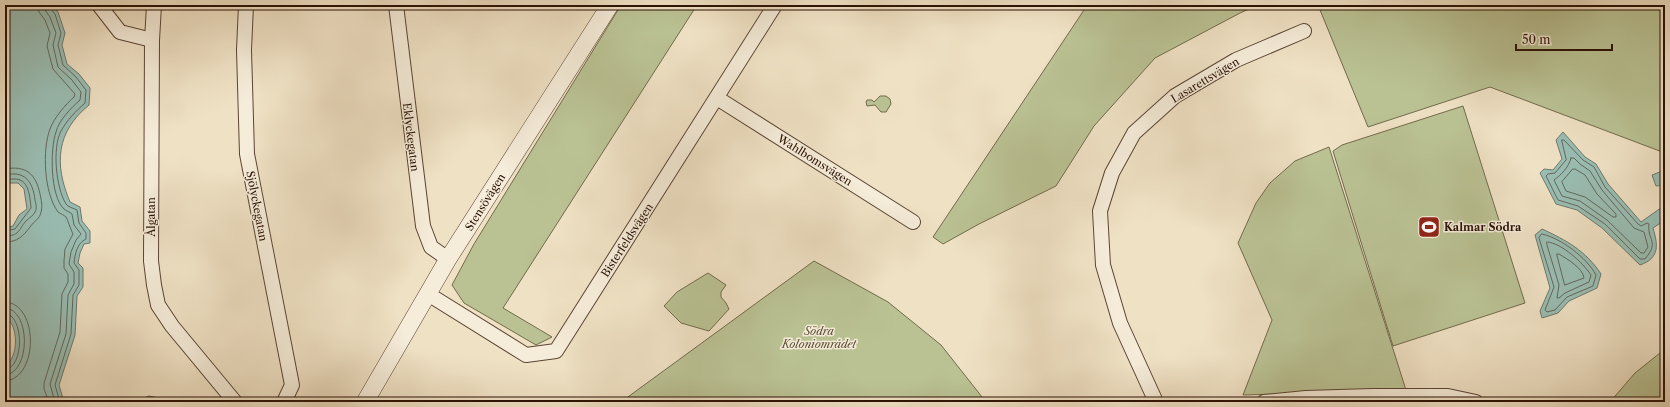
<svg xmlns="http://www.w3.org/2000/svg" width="1670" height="407" viewBox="0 0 1670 407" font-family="'Libre Caslon Text',serif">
<rect width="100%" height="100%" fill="#efe1c4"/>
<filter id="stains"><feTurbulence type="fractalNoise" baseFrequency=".005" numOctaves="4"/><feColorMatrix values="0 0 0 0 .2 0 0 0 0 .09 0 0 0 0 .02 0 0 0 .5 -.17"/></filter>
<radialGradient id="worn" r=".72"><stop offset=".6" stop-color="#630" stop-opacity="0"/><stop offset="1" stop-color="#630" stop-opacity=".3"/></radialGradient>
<!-- green -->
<g fill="#bac294" stroke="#726a4c">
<polygon points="621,5 697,5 503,308 552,337 536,345 464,303 452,285 474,244"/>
<polygon points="1086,5 1258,5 1240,13 1155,58 1094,126 1056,186 979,224 943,244 933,237 1086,7"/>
<polygon points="1318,5 1665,5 1665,153 1490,87 1368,127"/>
<polygon points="880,96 886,96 890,99 891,104 886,112 881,112 875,105 867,106 866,102 867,100 872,100 874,102"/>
<polygon points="1463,106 1525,303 1393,346 1333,151 1342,145"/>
<polygon points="1329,147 1406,390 1243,395 1272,320 1238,243 1256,203 1270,183 1295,161"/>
<polygon points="814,261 888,302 941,345 986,402 621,402"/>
<polygon points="708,273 726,285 721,292 721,297 726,303 729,309 709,331 681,323 664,306 677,292"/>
<polygon points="1665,349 1665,402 1610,402 1635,373"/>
<polygon points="149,396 164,399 162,402 135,402"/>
</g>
<!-- water -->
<g fill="#9abeb4" stroke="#6d796e">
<path d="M5,5h47l6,7 7,21 -3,12 5,19 12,10 11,14 -1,17c-33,27 -35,59 -19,97l10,5 2,14 8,10v12l-6,1 -4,9 -2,10 5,5v19l-6,9 -2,39 -16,50 5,17h-59v-35c14,-11 14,-41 0,-51v-88l8,-2 6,-11 8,-6 -3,-20 -6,-6h-9l-4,8z"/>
<path d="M1563,132l22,25 11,7 12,20 33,38 24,-17v15l-12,8c5,17 7,30 -13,37l-38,-37 -25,-18 -21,-6 -16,-31 4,-4 9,1 9,-11 -6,-19z"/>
<polygon points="1665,170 1665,185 1656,186 1652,175"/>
<path d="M1542,229c24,11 44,22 59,45l-4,14 -28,13 -11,12 -16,5 -2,-7 10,-23 -15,-53z"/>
</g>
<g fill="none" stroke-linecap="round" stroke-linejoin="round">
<!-- shore -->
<g stroke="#62685c" stroke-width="1">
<path d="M38,5l1,7 6,8 5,13 -3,13 6,23 22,25 -1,3c-9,8 -20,21 -24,32 -8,21 -6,64 8,83 3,2 6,3 8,5 1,1 5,13 7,17l-8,15 -1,12v7l4,6v8l-6,12 -2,38 -16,51v6l5,13"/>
<path d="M44,5l1,5 5,7 6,16 -3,12 5,22 14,13 9,12 -1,8c-9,8 -21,20 -24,32 -6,17 -6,64 8,77 2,2 6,3 8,5l2,11 7,9 -5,6 -5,12 -2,12 5,8v12l-6,11 -2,39 -16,50 5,18"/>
<path d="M49,5l1,3 5,6 6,19 -3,12 5,20 13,12 10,13 -1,13c-9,8 -18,17 -24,28 -9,17 -5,57 5,73 2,3 7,4 11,6l2,13 7,10v6c-9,4 -11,15 -12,24l5,7v15l-6,10 -2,39 -16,51 5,17"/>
<path d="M1562,140h2l19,20 11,7 11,20 33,37 3,2 6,-3 2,1c-2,17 11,17 -4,35h-5l-35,-35 -27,-18 -20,-6 -12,-24 2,-2 7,-1 11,-13z"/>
<path d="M1571,158h3l6,6 10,7 12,19 32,38 10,4 4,15 -4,6h-3l-34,-33 -27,-19 -18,-5 -8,-16c7,-5 15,-13 17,-22z"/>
<path d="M5,169c21,-4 31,5 35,25 1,5 3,13 1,18 -1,7 -7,9 -11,15 -7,9 -12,15 -25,15"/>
<polygon points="1573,169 1575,169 1585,175 1597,194 1616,214 1616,217 1613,217 1585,197 1566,191 1562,182"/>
<path d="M5,175c20,-5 28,7 30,25 1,4 2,9 0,12 -2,4 -6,6 -9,9 -8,9 -6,15 -21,15"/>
<path d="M5,182c3,-3 5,-3 9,-3 15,-1 16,18 17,29l-16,21 -10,2"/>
<path d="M1542,234c19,4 45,24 54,41l-3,11 -26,11 -12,13 -8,2 -2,-2 9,-23 -15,-49z"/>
<path d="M1547,242c15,1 36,21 44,33l-2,7 -24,11 -6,5h-2l2,-13 -12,-40z"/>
<path d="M1557,254h2c8,5 24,14 25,24l-19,7z"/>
<path d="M5,302c34,1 34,77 0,79"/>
<path d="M5,308c26,1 26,65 0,67"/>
<path d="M5,313c19,2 20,54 0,57"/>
</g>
<!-- minor casing -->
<g stroke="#5b4535" stroke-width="16">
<g id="minor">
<polyline points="99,5 120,32 152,40"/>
<polyline points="154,5 152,40 151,261 154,285 158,305 172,326 235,402"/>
<polyline points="246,5 244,50 247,154 292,385 284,402"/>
<polyline points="396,5 423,226 431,247 448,259"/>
<polyline points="717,98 913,222"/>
<polyline points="428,294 526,355 556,351 775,5"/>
<polyline points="1156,402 1120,323 1103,265 1100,211 1112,173 1134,133 1175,96 1236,60 1304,31"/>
<polyline points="1264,402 1306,398 1373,396 1448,396 1476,402"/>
</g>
</g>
<!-- tertiary casing -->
<g stroke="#5b4535" stroke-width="18">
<polyline id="tertiary" points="365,402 448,259 610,5"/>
</g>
<!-- minor -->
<use href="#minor" stroke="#f5ecd9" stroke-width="14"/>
<!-- tertiary -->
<use href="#tertiary" stroke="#f5ecd9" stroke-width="17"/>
</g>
<!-- icons -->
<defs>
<g id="stadium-square" transform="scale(1.15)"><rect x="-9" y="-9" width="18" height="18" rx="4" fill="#8f2418" stroke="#f5ecd9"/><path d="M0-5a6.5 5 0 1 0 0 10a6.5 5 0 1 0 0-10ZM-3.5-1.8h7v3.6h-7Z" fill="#fff"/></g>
</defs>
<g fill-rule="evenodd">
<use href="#stadium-square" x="1429" y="227"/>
</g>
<g text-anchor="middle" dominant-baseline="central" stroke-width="3" stroke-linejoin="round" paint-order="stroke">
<!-- street labels -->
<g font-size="11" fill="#2a1105" stroke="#f5ecd9">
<text transform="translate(1205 80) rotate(-31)">Lasarettsvägen</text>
<text transform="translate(411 137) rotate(83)">Eklyckegatan</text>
<text transform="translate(815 160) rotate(32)">Wahlbomsvägen</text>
<text transform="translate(485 202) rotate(-58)">Stensövägen</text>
<text transform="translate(257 206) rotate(79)">Sjölyckegatan</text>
<text transform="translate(151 217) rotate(-90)">Ålgatan</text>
<text transform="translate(627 240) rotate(-57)">Bisterfeldsvägen</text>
</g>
<!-- poi labels -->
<g font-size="11" font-weight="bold" fill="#2a1105" stroke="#f5ecd9" text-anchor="start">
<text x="1444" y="227">Kalmar Södra</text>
</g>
<!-- park labels -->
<g font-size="11" font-style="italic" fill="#5c4f37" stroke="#f5ecd9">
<text x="819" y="331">Södra<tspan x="819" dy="13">Koloniområdet</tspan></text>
</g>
</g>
<!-- margin -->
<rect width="1670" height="407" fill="none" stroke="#efe1c4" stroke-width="20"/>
<rect x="6" y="6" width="1658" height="395" fill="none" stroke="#2a1105" stroke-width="2"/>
<rect x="10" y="10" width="1650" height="387" fill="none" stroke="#2a1105"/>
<!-- scale -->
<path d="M1516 44v6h96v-6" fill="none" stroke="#2a1105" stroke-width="2"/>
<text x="1522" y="44" font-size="12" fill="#2a1105" stroke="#f5ecd9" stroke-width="3" paint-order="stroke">50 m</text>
<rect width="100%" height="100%" filter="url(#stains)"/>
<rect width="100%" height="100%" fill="url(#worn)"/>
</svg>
